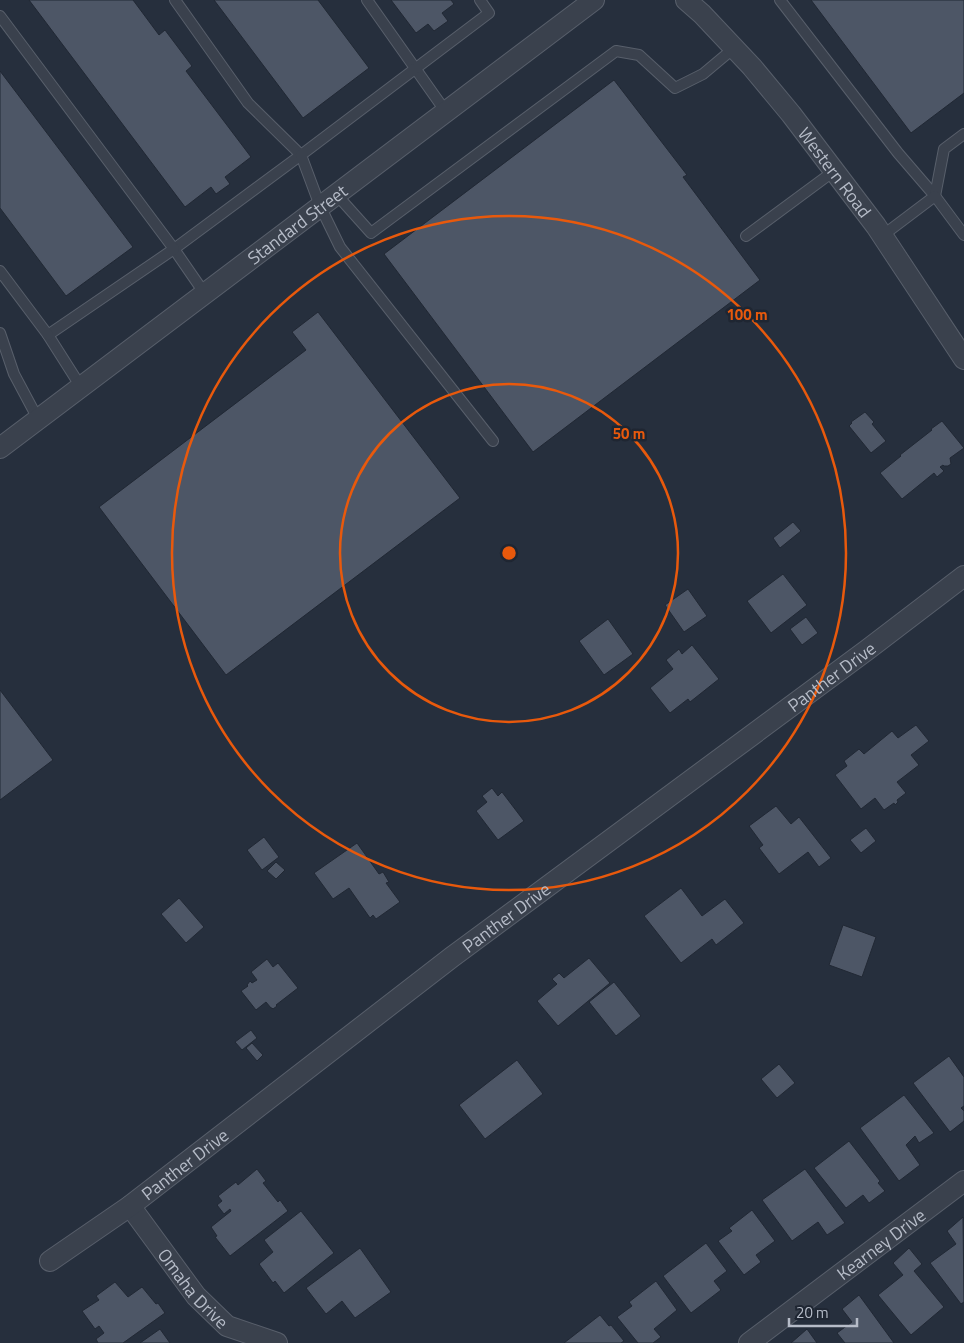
<svg xmlns="http://www.w3.org/2000/svg" width="964" height="1343" viewBox="0 0 964 1343" font-family="'Titillium Web',sans-serif">
<rect width="100%" height="100%" fill="#262f3d"/>
<!-- building -->
<g fill="#4d5666" stroke="#212834">
<polygon points="29,0 133,0 159,35 165,30 192,66 186,71 251,157 225,177 230,184 216,194 211,187 185,207"/>
<polygon points="214,0 318,0 369,68 303,118"/>
<polygon points="391,0 451,0 454,4 442,13 448,21 434,31 428,24 416,33"/>
<polygon points="811,0 964,0 964,93 911,133"/>
<polygon points="0,71 133,247 66,296 0,208"/>
<polygon points="614,80 687,175 683,177 760,280 533,452 384,254"/>
<polygon points="318,312 460,498 226,675 99,507 306,350 292,332"/>
<polygon points="865,412 874,422 872,424 886,441 871,453 849,426 852,423 851,422"/>
<polygon points="942,421 964,448 950,458 951,464 948,466 944,466 943,465 940,467 944,471 937,477 934,473 902,499 880,473 901,456 900,455 932,430 931,429"/>
<polygon points="793,522 801,531 780,548 773,538"/>
<polygon points="783,574 807,605 771,633 747,601"/>
<polygon points="688,589 707,616 684,632 665,605"/>
<polygon points="806,617 818,633 802,645 790,629"/>
<polygon points="608,619 633,654 604,675 579,641"/>
<polygon points="692,645 719,679 690,702 688,699 670,713 650,688 673,669 666,660 679,649 682,654"/>
<polygon points="0,690 53,760 0,800"/>
<polygon points="916,725 929,741 911,755 919,765 897,782 906,793 897,800 898,802 895,805 894,803 884,810 875,798 861,809 835,775 847,766 844,761 859,749 864,754 892,731 898,738"/>
<polygon points="492,788 498,796 502,792 524,821 498,840 476,811 487,802 482,796"/>
<polygon points="776,806 791,824 799,817 831,858 819,867 808,852 779,874 759,848 763,845 749,826"/>
<polygon points="866,828 876,841 861,853 850,840"/>
<polygon points="264,837 279,857 262,870 247,850"/>
<polygon points="357,843 379,874 383,872 389,882 386,883 400,902 376,919 373,915 370,918 349,888 333,899 314,873"/>
<polygon points="276,862 285,870 276,879 267,871"/>
<polygon points="681,888 702,916 725,899 744,923 716,945 712,939 681,963 644,916"/>
<polygon points="179,898 204,927 186,943 161,914"/>
<polygon points="843,925 876,937 862,977 829,965"/>
<polygon points="589,958 610,983 558,1026 537,1001 557,984 552,979 559,973 564,978"/>
<polygon points="267,959 273,967 278,963 298,988 276,1005 277,1006 273,1009 272,1008 271,1008 266,1002 256,1010 241,991 248,986 247,985 250,981 252,983 257,980 251,972"/>
<polygon points="614,982 641,1016 616,1036 589,1002"/>
<polygon points="251,1030 257,1038 242,1050 235,1042"/>
<polygon points="252,1043 263,1055 257,1061 246,1048"/>
<polygon points="949,1056 964,1077 964,1106 961,1108 964,1111 964,1121 950,1132 913,1083"/>
<polygon points="517,1060 543,1094 485,1139 459,1105"/>
<polygon points="779,1064 795,1083 777,1098 761,1079"/>
<polygon points="904,1095 934,1133 919,1143 915,1136 906,1145 920,1165 899,1181 860,1128"/>
<polygon points="849,1141 880,1181 878,1183 885,1191 869,1203 863,1195 846,1208 814,1168"/>
<polygon points="257,1169 266,1181 263,1183 278,1202 280,1200 288,1211 230,1256 215,1237 217,1236 211,1227 231,1211 230,1209 224,1214 217,1205 222,1201 218,1196 236,1182 238,1185"/>
<polygon points="805,1169 845,1223 827,1235 818,1222 792,1241 762,1200"/>
<polygon points="752,1210 775,1241 756,1255 761,1262 744,1275 718,1241 732,1231 729,1228"/>
<polygon points="301,1211 334,1253 284,1293 275,1281 273,1283 259,1264 273,1252 264,1240"/>
<polygon points="963,1217 964,1302 961,1304 930,1263 956,1244 947,1231"/>
<polygon points="706,1243 727,1271 714,1281 721,1290 691,1313 663,1276"/>
<polygon points="360,1248 391,1292 355,1318 342,1301 326,1314 306,1288"/>
<polygon points="909,1248 922,1264 914,1271 944,1307 911,1335 878,1295 903,1275 893,1263"/>
<polygon points="656,1281 677,1310 654,1329 661,1337 653,1343 638,1343 617,1317 632,1306 629,1302"/>
<polygon points="115,1282 128,1297 142,1287 156,1304 158,1303 165,1313 123,1343 98,1343 96,1339 104,1333 99,1326 95,1329 82,1311 99,1300 96,1296"/>
<polygon points="859,1295 894,1343 845,1343 837,1333 852,1322 842,1309"/>
<polygon points="600,1315 609,1326 611,1325 624,1341 621,1343 564,1343"/>
<polygon points="160,1329 170,1343 140,1343"/>
<polygon points="807,1329 817,1343 791,1343"/>
</g>
<g fill="none" stroke-linecap="round" stroke-linejoin="round">
<!-- lane casing -->
<g stroke="#585f6b" stroke-width="12">
<g id="lane">
<polyline points="175,0 248,103 301,155 174,249 205,294"/>
<polyline points="367,0 446,112"/>
<polyline points="480,0 489,13 301,155 320,206 340,247 493,441"/>
<polyline points="780,0 898,153 935,196"/>
<polyline points="0,16 174,249 48,335 81,387"/>
<polyline points="336,194 371,233 616,51 639,55 675,88 703,74 734,48"/>
<polyline points="935,196 944,149 964,134"/>
<polyline points="746,236 834,171"/>
<polyline points="882,236 935,196 964,235"/>
<polyline points="0,271 48,335"/>
<polyline points="0,333 14,374 38,419"/>
</g>
</g>
<!-- street casing -->
<g stroke="#585f6b" stroke-width="22">
<g id="street">
<path id="s1" d="M686,0l16,14 50,53 39,47 85,112 88,133"/>
<path id="s2" d="M0,448l594,-448"/>
<path id="s3" d="M130,1206l66,90 31,30 50,17"/>
<path id="s4" d="M50,1261l80,-55 322,-249 415,-307 97,-74"/>
<path id="s5" d="M749,1343l215,-162"/>
</g>
</g>
<!-- lane -->
<use href="#lane" stroke="#3a414d" stroke-width="10"/>
<!-- street -->
<use href="#street" stroke="#3a414d" stroke-width="20"/>
</g>
<!-- distance rings -->
<g fill="none" stroke="#e8590c" stroke-width="2.5">
<circle cx="509" cy="553" r="169"/>
<circle cx="509" cy="553" r="337"/>
</g>
<g text-anchor="middle" dominant-baseline="central" stroke-width="5" stroke-linejoin="round" paint-order="stroke">
<!-- street labels -->
<g font-size="18" fill="#b6bcc8" stroke="#1f2632">
<text stroke="none"><textPath href="#s1" startOffset="228">Western Road</textPath></text>
<text stroke="none"><textPath href="#s2" startOffset="372">Standard Street</textPath></text>
<text stroke="none"><textPath href="#s4" startOffset="976">Panther Drive</textPath></text>
<text stroke="none"><textPath href="#s4" startOffset="571">Panther Drive</textPath></text>
<text stroke="none"><textPath href="#s4" startOffset="166">Panther Drive</textPath></text>
<text stroke="none"><textPath href="#s5" startOffset="165">Kearney Drive</textPath></text>
<text stroke="none"><textPath href="#s3" startOffset="104">Omaha Drive</textPath></text>
</g>
</g>
<circle cx="509" cy="553" r="8" fill="#e8590c" stroke="#1f2632" stroke-width="2.5"/>
<g font-size="15" text-anchor="middle" font-weight="bold" fill="#e8590c" stroke="#1f2632" stroke-width="5" stroke-linejoin="round" paint-order="stroke">
<text x="747" y="320">100 m</text>
<text x="629" y="439">50 m</text>
</g>
<!-- scale -->
<path d="M789 1318v8h68v-8" fill="none" stroke="#b6bcc8" stroke-width="2.5"/>
<text x="796" y="1318" font-size="15" fill="#b6bcc8" stroke="#1f2632" stroke-width="4" paint-order="stroke">20 m</text>
</svg>
